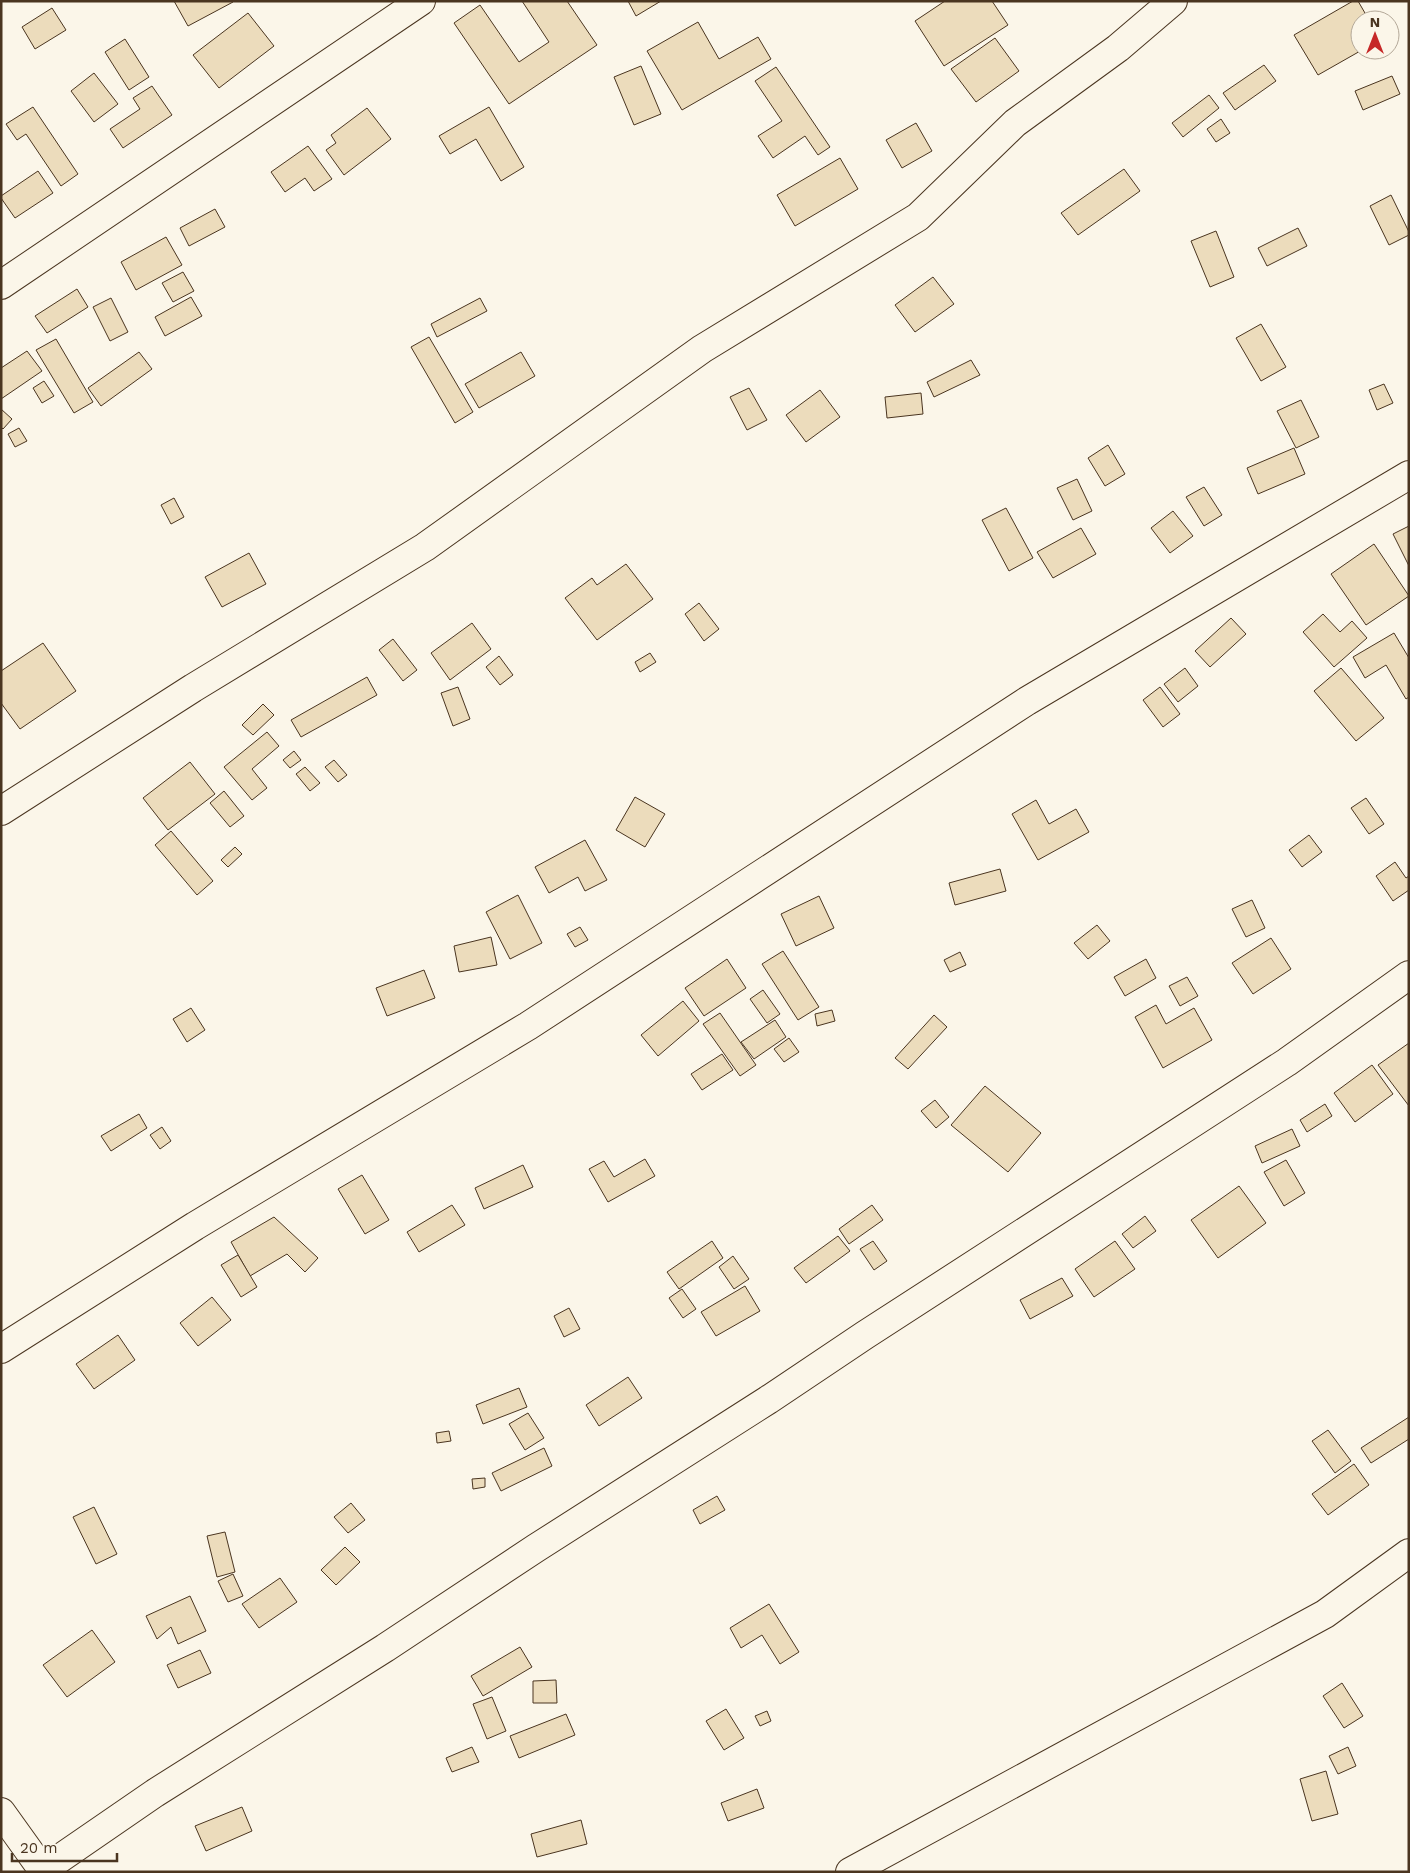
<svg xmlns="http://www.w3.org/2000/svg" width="1410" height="1873" viewBox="0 0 1410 1873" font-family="'Work Sans',sans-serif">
<rect width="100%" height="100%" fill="#fbf6e9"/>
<!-- building -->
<g fill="#ecdcbc" stroke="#4a3520">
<polygon points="174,1 233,1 233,2 188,26"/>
<polygon points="522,1 567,1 597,45 509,104 454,23 480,5 519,62 549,42"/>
<polygon points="628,1 661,1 636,16"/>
<polygon points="945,1 992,1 1008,25 944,66 915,21"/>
<polygon points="1353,1 1358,1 1369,20 1360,20 1360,50 1362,50 1318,75 1294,35"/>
<polygon points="52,8 66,30 35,49 22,27"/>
<polygon points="248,13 274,46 219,88 193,55"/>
<polygon points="698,22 719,59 758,37 771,59 682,110 647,51"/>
<polygon points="995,38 1019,71 976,102 951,69"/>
<polygon points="125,39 149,77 129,90 105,52"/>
<polygon points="1264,65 1276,81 1235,110 1223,93"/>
<polygon points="641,66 661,114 634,125 614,77"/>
<polygon points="776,67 830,147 818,155 805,136 773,158 758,136 782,121 755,81"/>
<polygon points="94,73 118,104 94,122 71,91"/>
<polygon points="1392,76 1400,94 1363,110 1355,91"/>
<polygon points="152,86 172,115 123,148 110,129 140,109 133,98"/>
<polygon points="1209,95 1219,108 1183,137 1172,123"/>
<polygon points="33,107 78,174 61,186 26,134 17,140 6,124"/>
<polygon points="489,107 524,167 501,181 476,139 450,154 439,136"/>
<polygon points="367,108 391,139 344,175 326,150 336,143 331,135"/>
<polygon points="1221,119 1230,133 1216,142 1207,129"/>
<polygon points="916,123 932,151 902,168 886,140"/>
<polygon points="308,146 332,179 314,191 305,178 285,192 271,172"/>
<polygon points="840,158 858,189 795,226 777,195"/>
<polygon points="1124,169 1140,191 1078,235 1061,213"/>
<polygon points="38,171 53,193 15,218 1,198 1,196"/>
<polygon points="1391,195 1409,232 1409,235 1389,245 1370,206"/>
<polygon points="215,209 225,227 189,246 180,228"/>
<polygon points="1298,228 1307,246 1267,266 1258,248"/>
<polygon points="1216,231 1234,277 1210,287 1191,241"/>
<polygon points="166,237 182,265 136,290 121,262"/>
<polygon points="183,272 194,291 173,302 162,283"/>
<polygon points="933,277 954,304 915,332 895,305"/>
<polygon points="77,289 88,307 47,333 35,316"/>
<polygon points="191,297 202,316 165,336 155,317"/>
<polygon points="111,298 128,332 110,341 93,307"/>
<polygon points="480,298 487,311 437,337 431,324"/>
<polygon points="1261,324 1286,367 1261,381 1236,338"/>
<polygon points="429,337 473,412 455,423 411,347"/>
<polygon points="56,339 93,402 74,413 36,350"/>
<polygon points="27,351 42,371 1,399 1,368"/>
<polygon points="139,352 152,369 101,406 88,388"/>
<polygon points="521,352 535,376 479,408 465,384"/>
<polygon points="971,360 980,375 934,397 927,382"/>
<polygon points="44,381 54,396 42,403 33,388"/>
<polygon points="1384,384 1393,403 1377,410 1369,390"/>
<polygon points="749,388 767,420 747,430 730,397"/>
<polygon points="820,390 840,417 806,442 786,415"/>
<polygon points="921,393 923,414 887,418 885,397"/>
<polygon points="1301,400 1319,437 1296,448 1277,411"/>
<polygon points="1,409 12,419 3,429 1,427"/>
<polygon points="19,428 27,441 15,447 8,434"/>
<polygon points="1108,445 1125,474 1105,486 1088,458"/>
<polygon points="1294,448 1305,474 1258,494 1247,468"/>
<polygon points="1077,479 1092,511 1073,520 1057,488"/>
<polygon points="1204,487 1222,515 1204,526 1186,497"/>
<polygon points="174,498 184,517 171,524 161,505"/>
<polygon points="1006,508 1033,558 1009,571 982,520"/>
<polygon points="1173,511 1193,536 1170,553 1151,528"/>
<polygon points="1409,526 1409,566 1393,534"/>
<polygon points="1081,528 1096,554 1053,578 1037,552"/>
<polygon points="1374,544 1409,596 1366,625 1331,574"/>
<polygon points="249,553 266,584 222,607 205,577"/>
<polygon points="626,564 653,599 597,640 565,598 592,578 597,585"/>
<polygon points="699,603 719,629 704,641 685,614"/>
<polygon points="1323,614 1340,632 1352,621 1367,638 1334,667 1303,632"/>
<polygon points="1231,618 1246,634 1210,667 1195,651"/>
<polygon points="472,623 491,649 450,680 431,653"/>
<polygon points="1394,633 1409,658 1409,697 1406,699 1386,665 1365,678 1353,657"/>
<polygon points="393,639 417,670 403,681 379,650"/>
<polygon points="43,643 76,691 20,729 1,703 1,671"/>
<polygon points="650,653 656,662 640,672 635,662"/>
<polygon points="499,656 513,675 500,685 486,667"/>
<polygon points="1185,668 1198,686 1178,702 1164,684"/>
<polygon points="1341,668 1384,718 1356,741 1314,691"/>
<polygon points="367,677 377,695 301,737 291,720"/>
<polygon points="458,687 470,719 453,726 441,693"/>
<polygon points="1160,687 1180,714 1163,727 1143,700"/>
<polygon points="263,704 274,715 253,735 242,725"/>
<polygon points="267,732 279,746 252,769 267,788 252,800 224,767"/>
<polygon points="294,751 301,760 290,768 283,760"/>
<polygon points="334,760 347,775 338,782 325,767"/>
<polygon points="190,762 215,794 168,830 143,798"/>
<polygon points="305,767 320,783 310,791 296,774"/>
<polygon points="224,791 244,816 230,827 210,803"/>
<polygon points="635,797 665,814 645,847 616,830"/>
<polygon points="1366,798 1384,824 1369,834 1351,808"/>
<polygon points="1036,800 1049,824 1076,809 1089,832 1038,860 1012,814"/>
<polygon points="171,831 213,881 197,895 155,845"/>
<polygon points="1309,835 1322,852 1302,867 1289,850"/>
<polygon points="585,840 607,880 585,891 578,877 549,893 535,867"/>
<polygon points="235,847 242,854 228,867 221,860"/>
<polygon points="1395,862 1406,878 1409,876 1409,890 1393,901 1376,876"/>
<polygon points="1000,869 1006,891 955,905 949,883"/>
<polygon points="518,895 542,943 510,959 486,912"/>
<polygon points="819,896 834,928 796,946 781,914"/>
<polygon points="1252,900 1265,928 1246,937 1232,909"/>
<polygon points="1097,925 1110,941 1088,959 1074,943"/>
<polygon points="580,927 588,940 575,947 567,934"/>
<polygon points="491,937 497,965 459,972 454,946"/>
<polygon points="1271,938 1291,969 1253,994 1232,963"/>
<polygon points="783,951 819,1007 798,1020 762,964"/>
<polygon points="960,952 966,965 950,972 944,960"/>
<polygon points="727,959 746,988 704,1016 685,988"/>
<polygon points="1146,959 1156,978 1125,996 1114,977"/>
<polygon points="424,970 435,998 387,1016 376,988"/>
<polygon points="1187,977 1198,996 1180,1006 1169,986"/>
<polygon points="763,990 780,1014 767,1023 750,999"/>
<polygon points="683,1001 699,1021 658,1056 641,1035"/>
<polygon points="1156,1005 1166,1024 1194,1008 1212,1040 1163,1068 1135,1017"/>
<polygon points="191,1008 205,1030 187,1042 173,1019"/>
<polygon points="832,1010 835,1021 817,1026 815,1014"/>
<polygon points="720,1013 756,1065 740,1076 703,1024"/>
<polygon points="934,1015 947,1027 908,1069 895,1058"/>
<polygon points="775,1020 786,1037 754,1059 741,1042"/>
<polygon points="789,1038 799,1052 784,1062 774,1049"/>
<polygon points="1409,1043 1409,1106 1378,1065"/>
<polygon points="722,1054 733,1070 702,1090 691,1074"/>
<polygon points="1372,1065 1393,1094 1355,1122 1334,1093"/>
<polygon points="985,1086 1041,1133 1008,1172 951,1125"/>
<polygon points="935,1100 949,1117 936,1128 921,1111"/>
<polygon points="1325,1104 1332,1116 1307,1132 1300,1120"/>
<polygon points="139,1114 147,1128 111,1151 101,1136"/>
<polygon points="162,1127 171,1141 160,1149 150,1135"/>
<polygon points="1292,1129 1300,1146 1262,1163 1255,1146"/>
<polygon points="645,1159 655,1176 608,1202 589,1169 604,1161 614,1177"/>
<polygon points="1286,1160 1305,1193 1284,1206 1264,1172"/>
<polygon points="523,1165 533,1187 484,1209 475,1188"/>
<polygon points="362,1175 389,1220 365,1234 338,1189"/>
<polygon points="1239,1186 1266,1223 1218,1258 1191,1220"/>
<polygon points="452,1205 465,1225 419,1252 407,1232"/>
<polygon points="872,1205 883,1220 849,1244 839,1229"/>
<polygon points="1145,1216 1156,1231 1133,1248 1122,1234"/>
<polygon points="274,1217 318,1258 305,1272 287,1254 250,1276 231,1242"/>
<polygon points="838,1236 850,1251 806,1283 794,1268"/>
<polygon points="712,1241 723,1258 679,1289 667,1272"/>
<polygon points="873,1241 887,1261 874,1270 860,1249"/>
<polygon points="1115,1241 1135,1269 1094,1297 1075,1269"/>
<polygon points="238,1255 257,1287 241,1297 221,1265"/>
<polygon points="733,1256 749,1279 734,1289 719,1267"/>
<polygon points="1062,1278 1073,1296 1030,1319 1020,1300"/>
<polygon points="745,1286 760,1311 716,1336 701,1312"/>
<polygon points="682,1289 696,1309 683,1318 669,1298"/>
<polygon points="212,1297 231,1320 198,1346 180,1323"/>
<polygon points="569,1308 580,1329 564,1337 554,1316"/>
<polygon points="118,1335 135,1360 94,1389 76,1364"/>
<polygon points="628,1377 642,1398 599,1426 586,1405"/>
<polygon points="519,1388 527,1407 483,1424 476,1405"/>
<polygon points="528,1413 544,1438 525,1450 509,1424"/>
<polygon points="1409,1417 1409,1439 1371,1463 1361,1448"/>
<polygon points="1328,1430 1351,1461 1335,1473 1312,1441"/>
<polygon points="449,1431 451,1441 437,1443 436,1433"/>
<polygon points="544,1448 552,1466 501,1491 492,1473"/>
<polygon points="1354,1464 1369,1485 1328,1515 1312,1494"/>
<polygon points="485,1478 485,1487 473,1489 472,1479"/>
<polygon points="717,1496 725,1510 700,1524 693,1510"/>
<polygon points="351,1503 365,1520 348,1533 334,1517"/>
<polygon points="94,1507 117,1554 96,1564 73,1517"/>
<polygon points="225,1532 235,1572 217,1577 207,1536"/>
<polygon points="345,1547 360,1562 336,1585 321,1570"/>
<polygon points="233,1574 243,1596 228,1602 218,1581"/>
<polygon points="280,1578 297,1602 259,1628 242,1604"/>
<polygon points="190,1596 206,1631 178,1644 171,1627 157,1639 146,1616"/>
<polygon points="769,1604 799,1652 780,1664 762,1635 741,1648 730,1628"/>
<polygon points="92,1630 115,1662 67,1697 43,1665"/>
<polygon points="520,1647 532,1667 483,1696 471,1676"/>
<polygon points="200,1650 211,1673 178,1688 167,1665"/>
<polygon points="556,1680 557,1703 533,1703 533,1681"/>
<polygon points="1342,1683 1363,1716 1344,1728 1323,1696"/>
<polygon points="492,1697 506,1731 487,1739 473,1704"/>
<polygon points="726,1709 744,1738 724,1750 706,1721"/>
<polygon points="767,1711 771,1721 760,1726 755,1716"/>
<polygon points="566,1714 575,1735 519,1758 510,1736"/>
<polygon points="472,1747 479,1762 452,1772 446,1758"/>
<polygon points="1348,1747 1356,1766 1338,1774 1329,1756"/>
<polygon points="1326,1771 1338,1814 1312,1821 1300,1779"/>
<polygon points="757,1789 764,1808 728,1821 721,1803"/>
<polygon points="242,1807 252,1831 206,1851 195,1826"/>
<polygon points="581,1820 587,1844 537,1857 531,1834"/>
</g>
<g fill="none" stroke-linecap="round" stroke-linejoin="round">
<!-- minor casing -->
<g stroke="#4a3520" stroke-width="30">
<g id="minor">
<polyline points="1,285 421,1"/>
<polyline points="1,811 193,688 425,547 702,349 918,217 1015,123 1118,48 1173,1"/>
<polyline points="1,1349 195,1226 528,1026 1027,701 1409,475"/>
<polyline points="1,1812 44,1872"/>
<polyline points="43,1870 155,1793 385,1648 536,1548 768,1400 865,1335 1287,1062 1409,975"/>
<polyline points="850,1872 1325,1614 1409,1553"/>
</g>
</g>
<!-- minor -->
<use href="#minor" stroke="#fbf6e9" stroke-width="28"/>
</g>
<!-- border -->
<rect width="1410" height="1873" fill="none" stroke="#4a3520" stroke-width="5"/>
<!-- north arrow -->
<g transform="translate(1375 35)"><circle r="24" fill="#fbf6e9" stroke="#b4a999"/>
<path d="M0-4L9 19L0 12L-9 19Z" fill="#c62828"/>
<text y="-8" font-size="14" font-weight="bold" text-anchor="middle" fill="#4a3520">N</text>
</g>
<!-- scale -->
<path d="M12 1853v8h105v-8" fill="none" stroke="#4a3520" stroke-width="2.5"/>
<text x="20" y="1853" font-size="15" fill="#4a3520" stroke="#fbf6e9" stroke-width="4" paint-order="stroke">20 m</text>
</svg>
